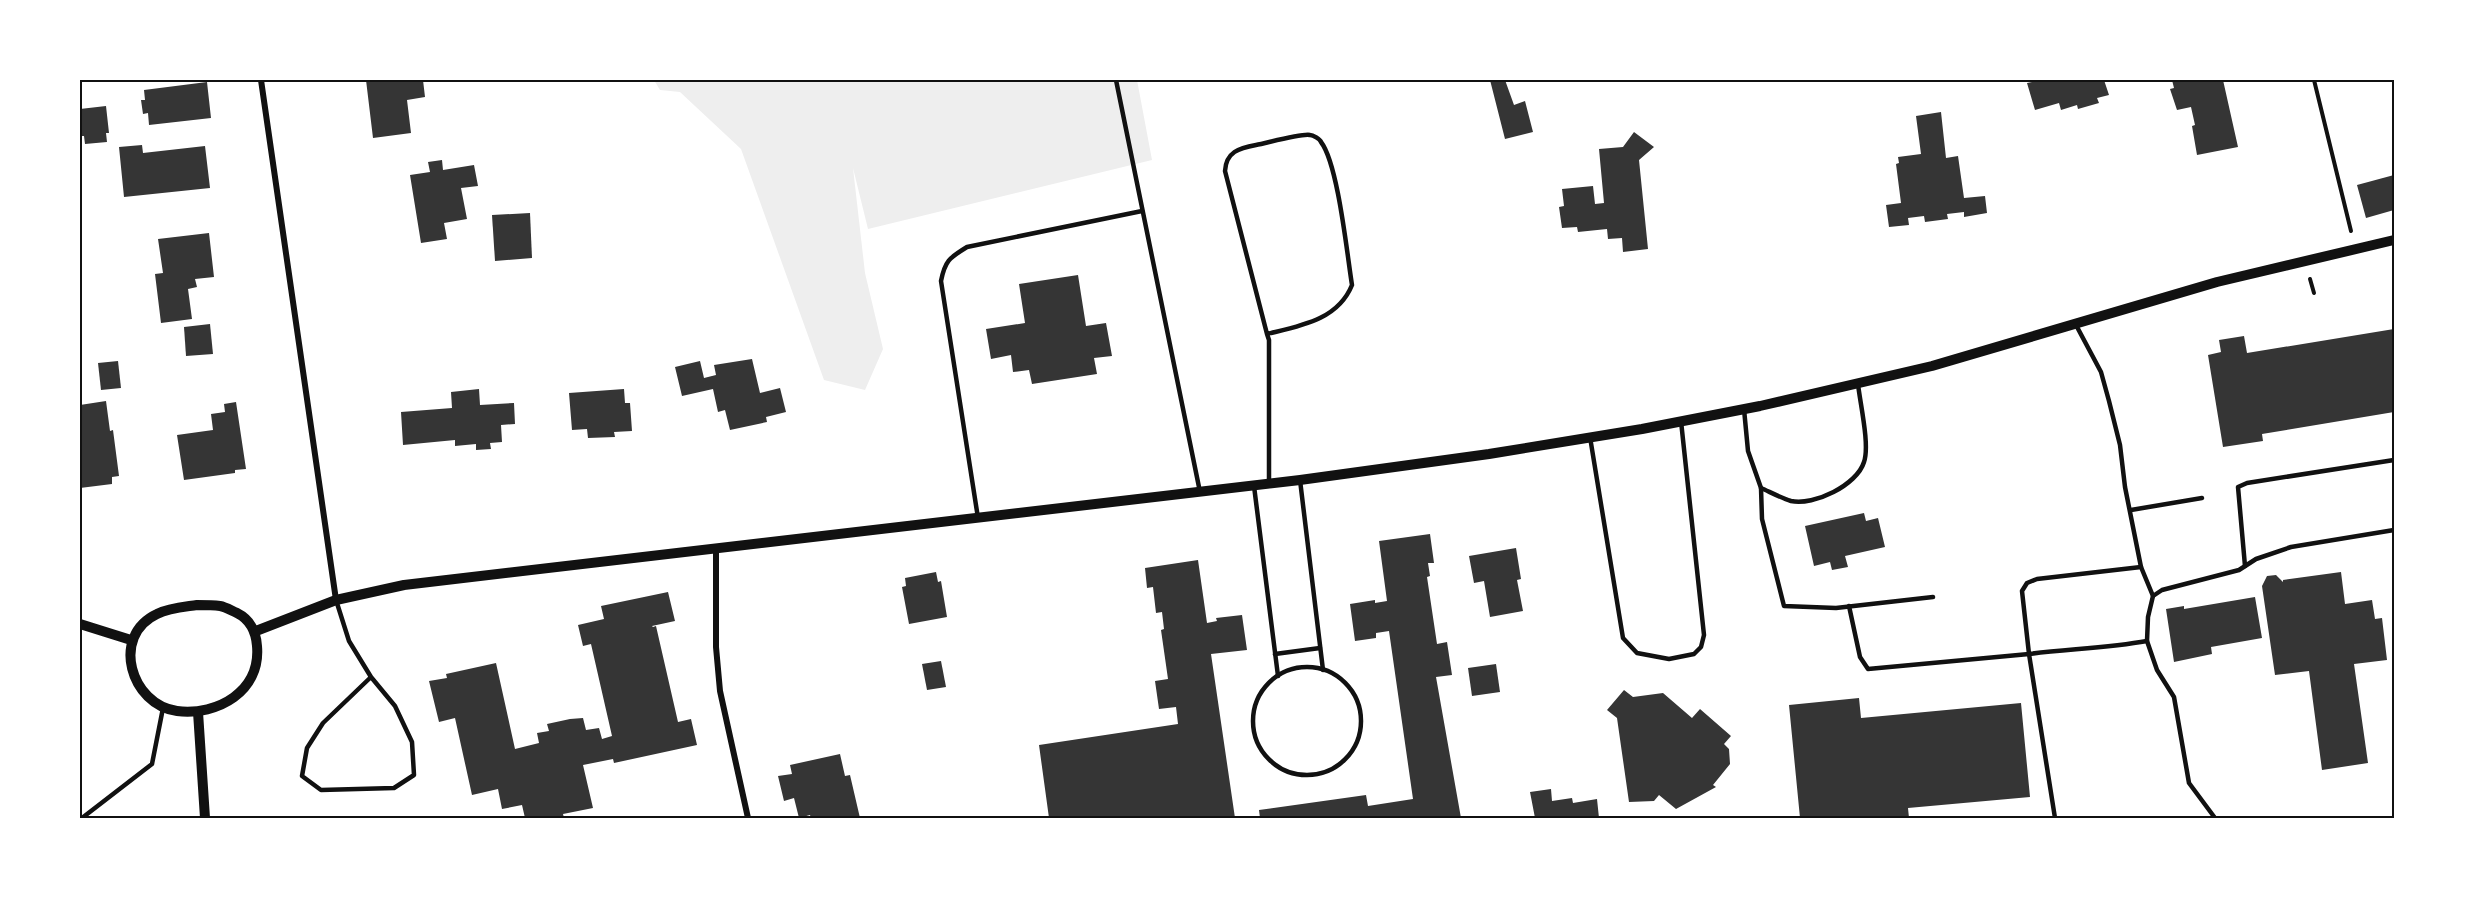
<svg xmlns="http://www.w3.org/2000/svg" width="2474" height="898" viewBox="0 0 2474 898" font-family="Inter,sans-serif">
<rect width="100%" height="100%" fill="#fff"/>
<!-- green -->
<polygon fill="#eee" points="654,80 1137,80 1152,160 868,229 853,168 865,273 883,349 865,390 824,380 741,149 680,92 660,90"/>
<!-- building -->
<g fill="#353535">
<polygon points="366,80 423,80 425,97 407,100 411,133 373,138"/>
<polygon points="1490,80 1505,80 1514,105 1525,101 1533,132 1505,139"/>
<polygon points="2031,80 2104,80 2109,95 2097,98 2099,103 2078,109 2077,105 2061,110 2059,103 2035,110 2027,83 2032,82"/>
<polygon points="2172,80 2223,80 2238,147 2197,155 2192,126 2195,125 2191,107 2177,110 2170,89 2174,88"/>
<polygon points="207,82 211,118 149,125 148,113 143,114 141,100 145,100 144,90"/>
<polygon points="106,106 109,133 106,133 107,142 85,144 84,136 80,136 80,109"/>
<polygon points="1941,112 1946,158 1958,156 1964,198 1985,196 1987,213 1964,217 1964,212 1947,214 1948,219 1925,222 1924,216 1908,218 1909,225 1889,227 1886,205 1901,203 1896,164 1899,163 1898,157 1921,154 1916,116"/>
<polygon points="1634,132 1654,147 1639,160 1648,249 1623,252 1622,238 1608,239 1607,229 1578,232 1577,227 1562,228 1559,207 1564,206 1562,189 1593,186 1595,204 1604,203 1599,149 1623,147"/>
<polygon points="142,145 143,153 205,146 210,188 124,197 119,147"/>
<polygon points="442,160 443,170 474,165 478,186 461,188 467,219 444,223 447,239 421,243 410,175 430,172 428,162"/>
<polygon points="2394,175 2394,210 2366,218 2357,185"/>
<polygon points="530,213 532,258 495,261 492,215"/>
<polygon points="209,233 214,277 195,279 197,287 188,289 192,319 161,323 155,274 163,273 158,239"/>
<polygon points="1078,275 1086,326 1106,323 1112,356 1094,358 1097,374 1032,384 1029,370 1013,372 1011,355 991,359 986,329 1025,323 1019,284"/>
<polygon points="210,324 213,354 186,356 184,327"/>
<polygon points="2394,329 2394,412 2262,434 2263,441 2223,447 2208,355 2221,352 2219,340 2244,336 2247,353"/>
<polygon points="752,359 760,393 780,388 786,412 766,417 767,422 730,430 725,410 718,412 713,389 682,396 675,367 700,361 704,378 716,375 714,365"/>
<polygon points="118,361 121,388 101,390 98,363"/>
<polygon points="479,389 480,405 514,403 515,424 501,425 502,442 490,443 491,449 476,450 476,444 455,446 455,440 403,445 401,412 452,408 451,392"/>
<polygon points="624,389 625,403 630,403 632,431 614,432 615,437 588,438 587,429 572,430 569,393"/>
<polygon points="106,401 110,431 113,430 119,476 112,477 112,484 80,488 80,443 82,442 80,405"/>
<polygon points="236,402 246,469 235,470 235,473 184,480 177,435 213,430 211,414 225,412 224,404"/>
<polygon points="1864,513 1866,521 1878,518 1885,547 1845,556 1848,567 1832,570 1830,562 1814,566 1805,526"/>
<polygon points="1430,534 1434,563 1428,563 1430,576 1427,577 1437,644 1447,642 1452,675 1436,677 1461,818 1260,818 1259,810 1366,795 1368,806 1413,799 1389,631 1376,633 1376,638 1355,641 1350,604 1375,600 1375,603 1387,601 1379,541"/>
<polygon points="1516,548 1521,579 1517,580 1523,611 1490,617 1484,581 1474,583 1469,556"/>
<polygon points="1198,560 1207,623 1217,621 1216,618 1242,615 1247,650 1211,654 1235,818 1049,818 1039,745 1178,724 1176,707 1159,709 1155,681 1168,679 1161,630 1164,629 1162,612 1156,613 1153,587 1147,588 1145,568"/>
<polygon points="936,572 938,582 941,581 947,617 909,624 902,587 906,586 905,578"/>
<polygon points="2341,572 2345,604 2372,600 2375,619 2382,618 2387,660 2354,664 2368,763 2322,770 2309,671 2275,675 2262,586 2267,576 2276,575 2283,582 2283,580"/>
<polygon points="668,592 675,621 652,626 653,627 656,626 678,722 691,719 697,745 614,763 613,759 583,765 593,808 563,814 564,818 525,818 522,805 502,809 498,789 472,795 455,718 439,722 429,681 447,678 446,674 496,663 515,749 539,743 537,733 549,731 547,724 570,719 583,718 586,730 599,728 602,739 612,736 591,644 583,646 578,625 604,619 601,606"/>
<polygon points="2255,597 2262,638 2211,647 2212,654 2174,662 2166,609 2184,606 2184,609"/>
<polygon points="941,661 946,687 927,690 922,664"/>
<polygon points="1496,664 1500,692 1472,696 1468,668"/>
<polygon points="1624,690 1633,697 1663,693 1692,718 1700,709 1731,736 1724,744 1729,749 1730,764 1713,785 1716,787 1676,809 1659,795 1654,801 1629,802 1617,718 1607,710"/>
<polygon points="1859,698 1861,718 2021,703 2030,797 1908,808 1909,818 1800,818 1789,705"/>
<polygon points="840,754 845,776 850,775 860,818 811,818 810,815 799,818 794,798 784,801 778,776 792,774 790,765"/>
<polygon points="1551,789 1552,801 1572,798 1573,803 1597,799 1599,818 1535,818 1530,792"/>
</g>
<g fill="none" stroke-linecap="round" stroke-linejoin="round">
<!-- path -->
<g stroke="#111" stroke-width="4">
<polyline points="2314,80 2351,231"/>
<polyline points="2310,279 2314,293"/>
</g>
<!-- service -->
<g stroke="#111" stroke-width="4.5">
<polyline points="1116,80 1200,492"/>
<polyline points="2076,325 2101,372 2109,401 2120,445 2125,487 2141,567"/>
<path d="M1267,334c33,-8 71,-14 85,-49 -5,-31 -14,-121 -31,-143 -1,-3 -8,-7 -11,-7 -8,-2 -43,8 -54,10 -17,3 -30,7 -31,26l42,163 2,6v144"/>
<path d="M1744,409l4,42 13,37c9,4 20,10 30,13 23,5 66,-16 73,-39 6,-17 -4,-59 -6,-78"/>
<polyline points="1590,437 1623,638 1637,653 1669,659 1694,654 1701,647 1704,635 1681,421"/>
<polyline points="1300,480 1323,670"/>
<polyline points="1254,486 1278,676"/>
<polyline points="1761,488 1762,519 1784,606 1836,608 1933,597"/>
<polyline points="2131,510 2202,498"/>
<path d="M978,518l-37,-237c4,-20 8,-23 26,-34l175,-36"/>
<polyline points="2245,566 2238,487 2247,483 2394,460"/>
<polyline points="336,600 349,641 371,677 395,706 412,742 414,775 394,788 321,790 302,776 307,748 323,723 371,677"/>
<polyline points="1849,606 1860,657 1868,669 2029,654 2022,591 2027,583 2037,579 2141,567 2153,596"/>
<polyline points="1275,654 1320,648"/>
<circle cx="1307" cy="721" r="54"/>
<polyline points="82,818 152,764 163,708"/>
<path d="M2055,818l-26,-164c40,-5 79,-6 118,-13"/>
<polyline points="2215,818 2189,783 2174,697 2157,670 2147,641 2148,617 2153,596 2162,590 2239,570 2256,559 2291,547 2394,530"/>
</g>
<!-- minor -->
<g stroke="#111" stroke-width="6">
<polyline points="261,80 336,600"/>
<polyline points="716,549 716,647 720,691 748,818"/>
</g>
<!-- tertiary -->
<g stroke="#111" stroke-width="10">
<path d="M197,605c8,0 16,0 23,1 6,1 12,5 17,7 14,7 19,19 20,33 4,45 -39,70 -80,65 -46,-6 -67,-75 -20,-97 12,-6 27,-7 40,-9z"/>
<polyline points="80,624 131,640"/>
<polyline points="256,631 336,600 404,585 1300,480 1489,454 1642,429 1760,406 1932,366 2217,282 2394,240"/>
<polyline points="198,712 205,818"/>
</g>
</g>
<!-- border -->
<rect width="2474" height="898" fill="none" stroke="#ffffff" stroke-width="162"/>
<rect x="81" y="81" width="2312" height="736" fill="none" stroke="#111" stroke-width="2"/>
</svg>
